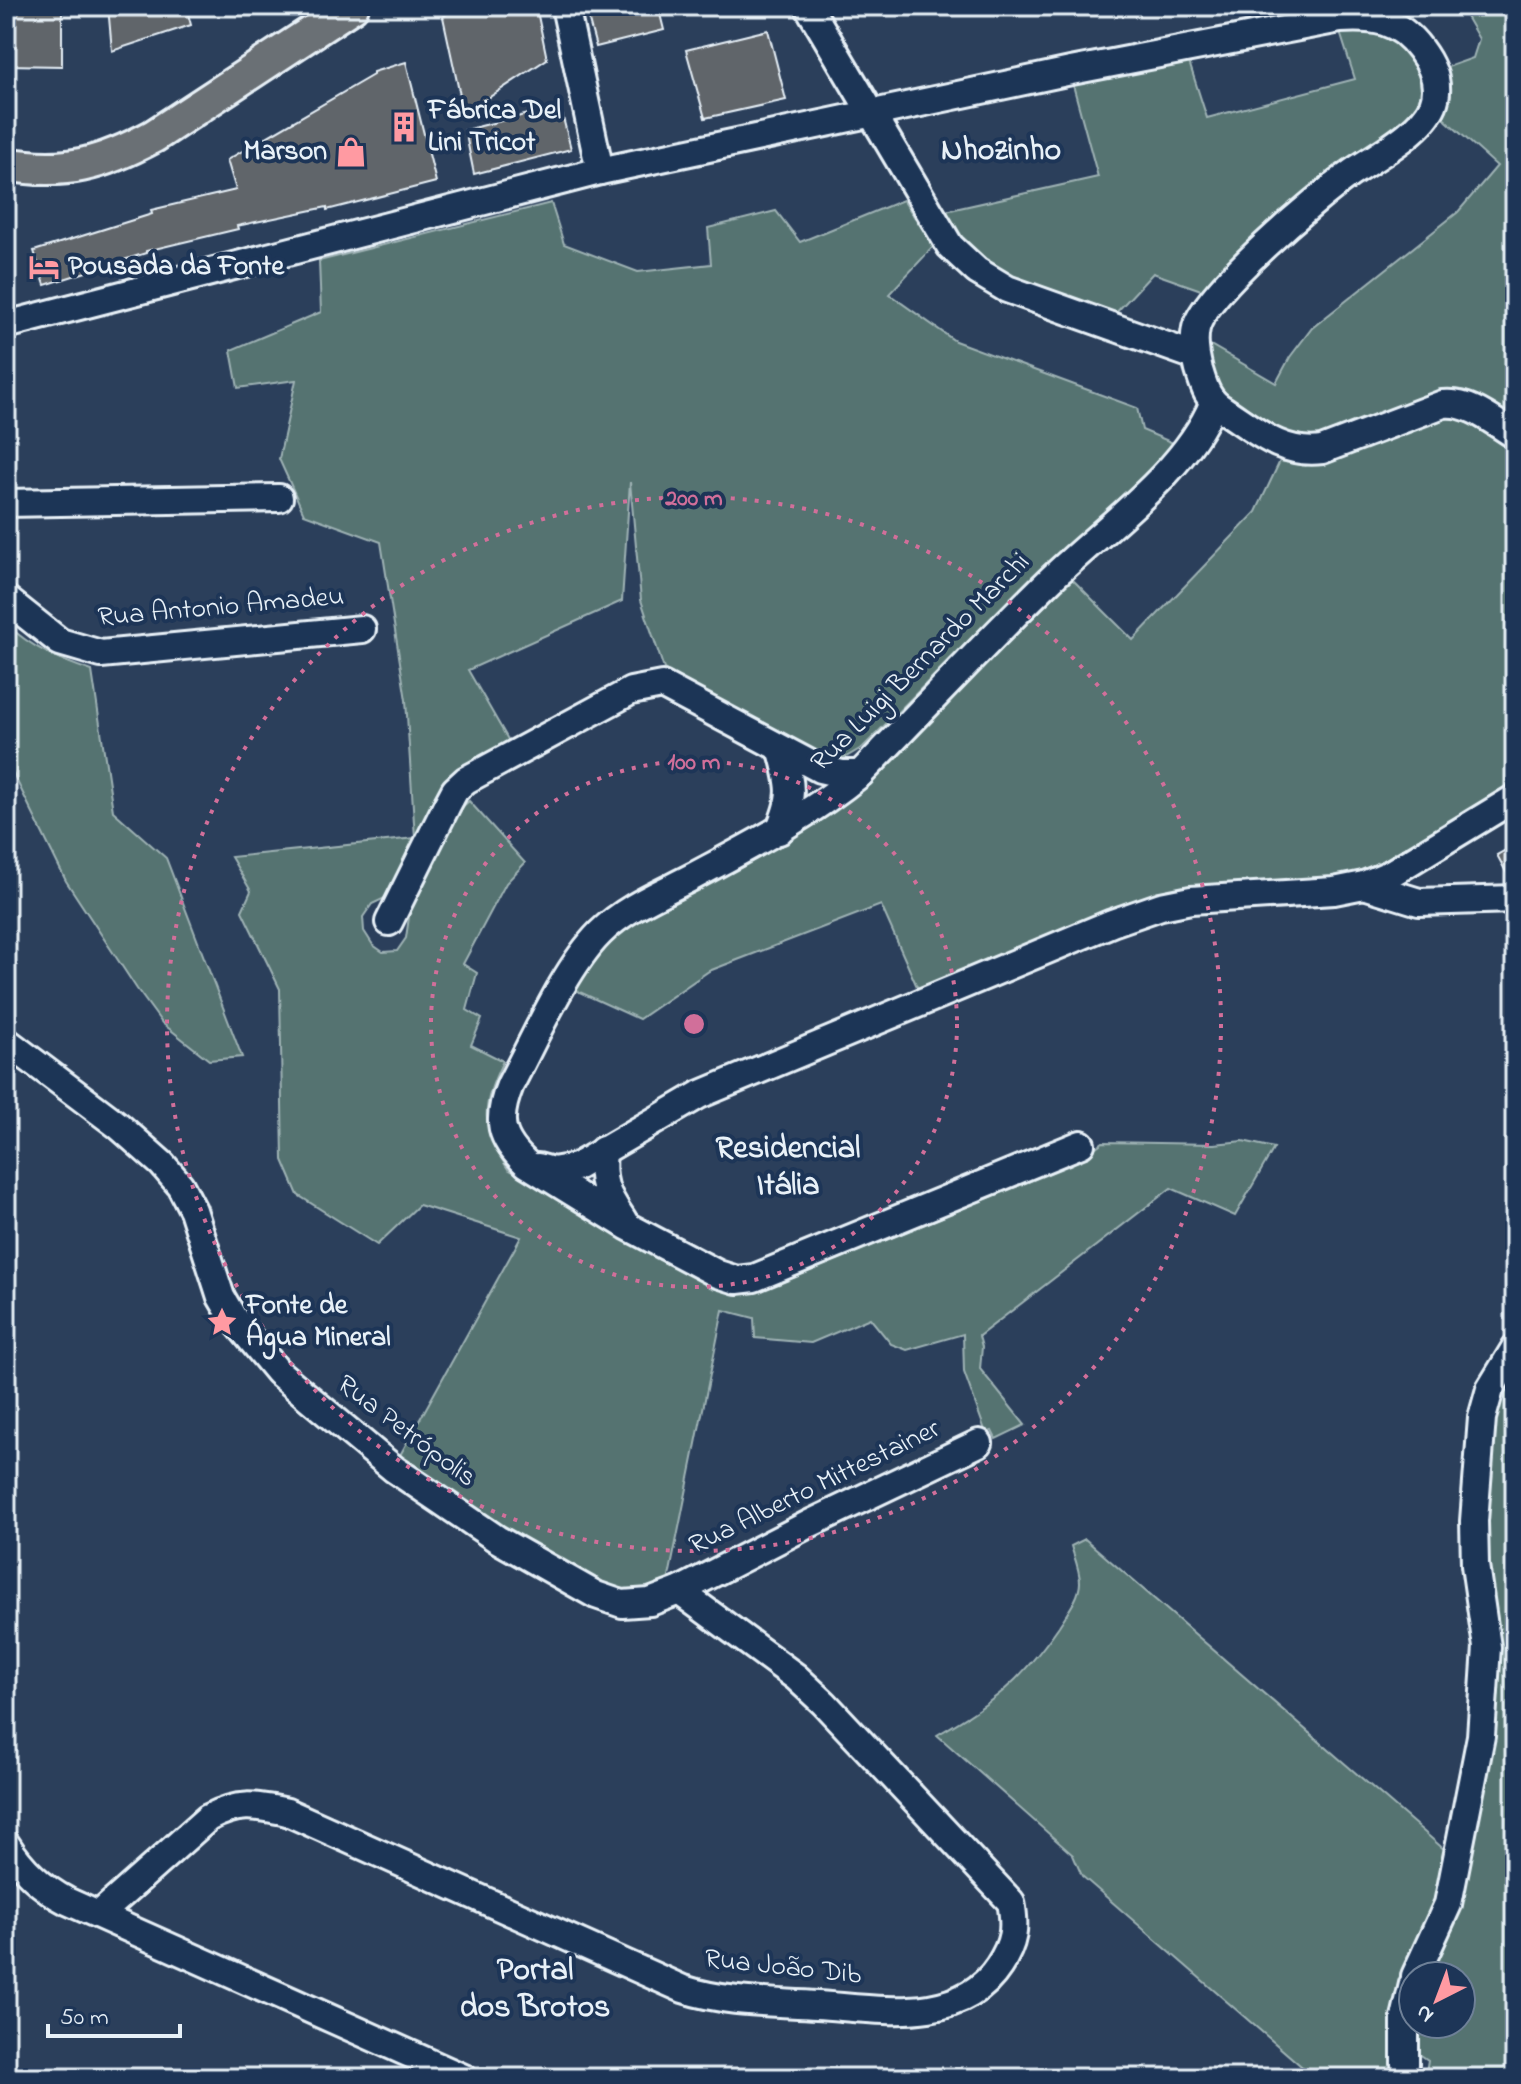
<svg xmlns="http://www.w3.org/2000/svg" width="1521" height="2084" viewBox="0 0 1521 2084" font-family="'Indie Flower',sans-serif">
<rect width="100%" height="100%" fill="#2b3f5b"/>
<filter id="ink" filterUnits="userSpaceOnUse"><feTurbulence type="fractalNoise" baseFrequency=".0125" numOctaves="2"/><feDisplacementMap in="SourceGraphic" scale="16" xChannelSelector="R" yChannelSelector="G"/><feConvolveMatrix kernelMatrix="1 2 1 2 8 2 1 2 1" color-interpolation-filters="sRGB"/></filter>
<g filter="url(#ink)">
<!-- green -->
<g fill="#557371" stroke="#9eb2b4" stroke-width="2">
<polygon points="1465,6 1515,6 1515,419 1469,392 1446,389 1309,442 1297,440 1222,392 1216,385 1207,343 1276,383 1290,357 1312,328 1458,212 1497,166 1440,115 1442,69 1473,58 1479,39 1461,8"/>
<path d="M1361,23l47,21 23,41 -12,31 -96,66 -67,53 -52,56 -51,-18 -40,43c-36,-15 -107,-35 -136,-59 -14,-12 -22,-29 -31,-46l152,-34 -25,-92 115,-26 19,59 148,-39 -16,-50z"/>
<path d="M903,200l31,46 -45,48 66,47 182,67 5,22 36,15 -178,164 -137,138 -17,10 -23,2 -159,-90 -23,-69 -11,-118 -8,119 -154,69 42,73 -67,45 -28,51 -20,48 -10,11 -13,6 -9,13 1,14 9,14 10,7 14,-1 9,-13 5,-35 42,-88 16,-14 56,62 -19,20 -43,81 14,9 -10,37 15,9 -11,26 32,16c-22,45 -23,66 5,108l219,120 20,2 33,-8 292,-119 31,-22 111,2 29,-3 31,7 -39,68 -64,-28 -192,148 3,11 -2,22 45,56 -29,14 -4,-8 -6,2 -22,-61 -1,-38 -56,16 -16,-6 -21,-26 -59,25 -56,-5 -1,-20 -31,-8 -55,272 -19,10 -23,2 -23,-10 -91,-45 -113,-82 122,-220 -102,-32 -42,40 -79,-50 -15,-35 -3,-171 -38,-78 9,-20 -20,-34 184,-19 -9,-138 -25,-158 -77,-28 -25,-55 17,-79 -58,8 -7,-38 90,-38 -2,-51 232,-58 13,41 74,28 73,-8 -3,-36 68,-17 24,31z"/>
<polygon points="1449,416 1470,424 1515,453 1515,781 1363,873 1329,882 1145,900 918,989 881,905 709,971 639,1019 573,989 614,932 818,823 854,795 1072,579 1133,640 1256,512 1280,461 1305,466"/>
<path d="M6,624c26,24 53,36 86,47l21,140 53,47 76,199 -33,3 -47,-37 -25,-34 -71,-108 -60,-122z"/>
<polygon points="1515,1354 1515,2078 1425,2078 1428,2060 1409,2047 1413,2024 1461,2024 1461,1976 1420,1976 1465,1859 1485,1418"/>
<path d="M1085,1539l368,318 -53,165 -1,56h-84l-233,-202 -9,-21 -136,-120c59,-34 83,-53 122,-109 8,-13 21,-29 21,-44 0,-11 -6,-26 -9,-36z"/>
</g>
<!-- building -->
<g fill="#61656b" stroke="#e8f1f8" stroke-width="2">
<polygon points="6,6 62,6 62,66 6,65"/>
<polygon points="108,6 186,6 191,25 112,51"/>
<polygon points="457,6 536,6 547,59 464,114 443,17"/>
<polygon points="585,6 658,6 664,30 596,47"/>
<polygon points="768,30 786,100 705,118 686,50"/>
<polygon points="406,62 436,182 327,210 327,207 237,226 238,229 146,251 146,253 45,285 34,251 152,214 151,210 236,190 227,160 373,75 373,72"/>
<polygon points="560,106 571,149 474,174 465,130"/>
<polygon points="1515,845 1515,883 1512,883 1497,855"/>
</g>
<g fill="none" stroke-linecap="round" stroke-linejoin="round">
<!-- minor casing -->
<g stroke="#e8f1f8" stroke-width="32">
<g id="minor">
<polyline points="565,6 600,171"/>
<polyline points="808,6 950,246 977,271 1007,289 1195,356"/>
<path d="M6,325l594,-154 471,-100 269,-52c34,-2 58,0 80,30 12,16 21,36 13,56 -12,28 -59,52 -83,69 -33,23 -146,119 -154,154 -3,13 0,30 3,42 5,17 9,31 25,40 32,21 58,45 98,40l121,-46c27,-3 49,17 72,31"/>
<polyline points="6,503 279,498"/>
<polyline points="6,599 60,642 101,654 362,629"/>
<path d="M779,831c15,-36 13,-43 3,-80"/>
<polyline points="1364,885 1419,902 1515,899"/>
<polyline points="389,922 447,805 455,790 466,780 631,691 662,685 820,769 842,774 860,774"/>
<polyline points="6,1041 119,1126 162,1164 180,1185 193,1210 221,1297 234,1319 278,1372 394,1469 497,1539 596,1595 622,1604 650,1602 679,1591 809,1524 979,1443"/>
<path d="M1081,1144l-327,134 -17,2 -19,-6 -91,-48 -100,-62c-28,-26 -31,-44 -17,-79 24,-45 55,-117 90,-152 26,-26 62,-40 94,-57 58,-31 115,-60 166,-102 63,-64 124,-130 188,-192 54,-53 136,-108 165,-178"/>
<path d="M603,1150c-3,32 2,43 20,70"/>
<polyline points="538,1167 553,1171 576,1167 699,1095 1112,923 1161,906 1191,900 1334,891 1364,885 1390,874 1515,798"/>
<path d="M6,1844c15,24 36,44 61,57l397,177"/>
<path d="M100,1914l108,-96c30,-16 46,-13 79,-6l396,177c43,14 88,13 134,16 61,4 143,21 182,-39 15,-23 17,-38 12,-64l-187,-199 -28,-26 -117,-86"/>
<polyline points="1415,1976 1448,1904 1481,1736 1487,1647 1475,1565 1474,1521 1482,1418 1490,1389 1515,1348"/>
<polyline points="1405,2064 1405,2018 1413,1984"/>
</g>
</g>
<!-- major casing -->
<g stroke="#e8f1f8" stroke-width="38">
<path id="major" d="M6,164c59,11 96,0 148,-28l198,-130"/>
</g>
<!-- minor -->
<use href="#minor" stroke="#1d3557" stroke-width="26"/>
<!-- major -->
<use href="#major" stroke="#6b6f75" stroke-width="32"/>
</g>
</g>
<!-- distance rings -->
<g fill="none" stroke="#d16f9a" stroke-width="4" stroke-dasharray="4 8">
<circle cx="694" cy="1024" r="263"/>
<circle cx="694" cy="1024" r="527"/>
</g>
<!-- icons -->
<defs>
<g id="building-bare" transform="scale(2.4)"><path d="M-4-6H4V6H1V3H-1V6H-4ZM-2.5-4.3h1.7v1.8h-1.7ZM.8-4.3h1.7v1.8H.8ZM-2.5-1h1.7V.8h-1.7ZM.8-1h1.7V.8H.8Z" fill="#ff9aa2" stroke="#1d3557" stroke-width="2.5" paint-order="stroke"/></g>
<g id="shop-bare" transform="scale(2.4)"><path d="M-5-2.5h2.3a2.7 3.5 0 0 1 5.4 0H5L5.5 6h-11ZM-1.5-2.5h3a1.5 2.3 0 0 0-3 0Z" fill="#ff9aa2" stroke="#1d3557" stroke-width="2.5" paint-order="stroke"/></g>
<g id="hotel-bare" transform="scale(2.4)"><path d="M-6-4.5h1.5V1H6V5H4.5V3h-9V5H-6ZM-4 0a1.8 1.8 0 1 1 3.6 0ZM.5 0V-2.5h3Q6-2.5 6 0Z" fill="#ff9aa2" stroke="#1d3557" stroke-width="2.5" paint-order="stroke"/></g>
<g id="sight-bare" transform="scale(2.4)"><path d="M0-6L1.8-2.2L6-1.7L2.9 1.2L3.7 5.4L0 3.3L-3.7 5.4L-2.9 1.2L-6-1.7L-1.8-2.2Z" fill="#ff9aa2" stroke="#1d3557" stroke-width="2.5" paint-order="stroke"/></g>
</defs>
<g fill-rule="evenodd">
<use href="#building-bare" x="404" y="127"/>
<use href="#shop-bare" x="351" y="152"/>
<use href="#hotel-bare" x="44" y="267"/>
<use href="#sight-bare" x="222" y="1322"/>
</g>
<g text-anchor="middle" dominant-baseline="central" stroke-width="8" stroke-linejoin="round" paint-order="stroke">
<!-- poi labels -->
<g font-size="28" font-weight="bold" fill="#e8f1f8" stroke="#1d3557" text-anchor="start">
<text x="428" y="111">Fábrica Del<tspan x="428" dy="32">Lini Tricot</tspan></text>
<text x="327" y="152" text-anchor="end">Marson</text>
<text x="68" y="267">Pousada da Fonte</text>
<text x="246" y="1306">Fonte de<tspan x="246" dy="32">Água Mineral</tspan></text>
</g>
<!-- street labels -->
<g font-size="28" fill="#e8f1f8" stroke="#1d3557">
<text transform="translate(221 608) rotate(-5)">Rua Antonio Amadeu</text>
<text transform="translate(921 663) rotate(-45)">Rua Luigi Bernardo Marchi</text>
<text transform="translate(406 1432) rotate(37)">Rua Petrópolis</text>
<text transform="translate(815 1488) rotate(-26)">Rua Alberto Mittestainer</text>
<text transform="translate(783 1968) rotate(6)">Rua João Dib</text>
</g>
<!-- quarter labels -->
<g font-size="32" font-weight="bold" fill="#e8f1f8" stroke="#1d3557">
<text x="1001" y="151">Nhozinho</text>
<text x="788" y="1149">Residencial<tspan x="788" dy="37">Itália</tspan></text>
<text x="535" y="1971">Portal<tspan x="535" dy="37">dos Brotos</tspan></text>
</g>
</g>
<circle cx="694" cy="1024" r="12" fill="#d16f9a" stroke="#1d3557" stroke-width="4"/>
<g font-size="24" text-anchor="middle" font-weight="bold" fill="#d16f9a" stroke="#1d3557" stroke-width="8" stroke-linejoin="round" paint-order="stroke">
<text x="694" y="505">200 m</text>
<text x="694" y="769">100 m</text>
</g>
<!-- margin -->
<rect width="1521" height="2084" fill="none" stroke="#1d3557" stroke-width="32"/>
<rect x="16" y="16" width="1489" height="2052" fill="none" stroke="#e8f1f8" stroke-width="3" filter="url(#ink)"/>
<!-- north arrow -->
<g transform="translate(1437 2000) rotate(222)"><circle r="38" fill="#1d3557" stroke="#6e8097" stroke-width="2"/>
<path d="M0-6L14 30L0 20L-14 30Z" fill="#ff9aa2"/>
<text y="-12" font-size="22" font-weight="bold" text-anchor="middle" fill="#e8f1f8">N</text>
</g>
<!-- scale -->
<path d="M48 2024v12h132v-12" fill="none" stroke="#e8f1f8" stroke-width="4"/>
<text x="60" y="2024" font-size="24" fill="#e8f1f8" stroke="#1d3557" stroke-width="6" paint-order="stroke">50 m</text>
</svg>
